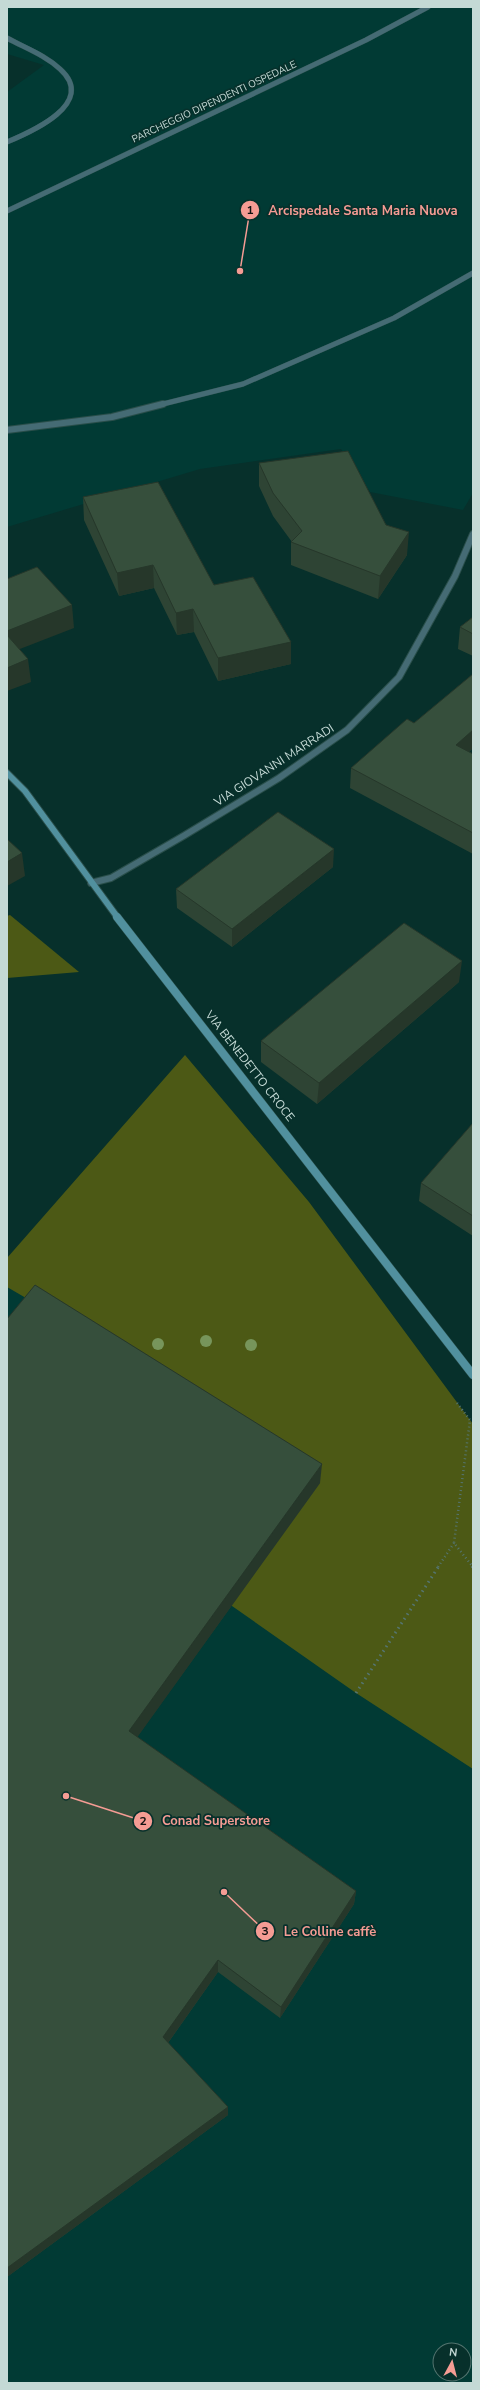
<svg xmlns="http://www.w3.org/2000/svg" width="480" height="2390" viewBox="0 0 480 2390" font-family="'Nunito Sans',sans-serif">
<rect width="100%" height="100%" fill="#07302b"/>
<!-- built -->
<g fill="#013a34" fill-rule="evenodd">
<polygon points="7,7 473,7 473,493 463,510 370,492 341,449 200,469 7,527 7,92 44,65 7,54"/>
<path d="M7,1265l466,159v959h-466zM440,2350h24v24h-24z"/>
</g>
<!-- green -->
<g fill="#4c5915">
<polygon points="10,915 79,972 7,978 7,916"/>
<polygon points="185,1055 309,1202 473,1424 473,1769 356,1693 232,1606 38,1305 7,1287 7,1258"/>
</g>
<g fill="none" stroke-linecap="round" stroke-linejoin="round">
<!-- lane-far1 casing -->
<g stroke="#294e4a" stroke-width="5.5">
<g id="lane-far1">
<path d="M7,38c18,10 38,17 53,31 38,34 -29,63 -53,73"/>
<polyline points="7,211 366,40 428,7"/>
<polyline points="159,405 243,384 394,318 473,273"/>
</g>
</g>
<!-- lane casing -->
<g stroke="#294e4a" stroke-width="8">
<polyline id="lane" points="7,430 112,417 163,404"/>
</g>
<!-- street casing -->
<g stroke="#294e4a" stroke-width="8">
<polyline id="street" points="91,883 111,878 185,835 279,778 347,730 399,677 455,576 473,534"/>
</g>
<!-- secondary-far1 casing -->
<g stroke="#294e4a" stroke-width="8">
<polyline id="secondary-far1" points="7,773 25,791 118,918"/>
</g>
<!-- secondary casing -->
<g stroke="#294e4a" stroke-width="9">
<polyline id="secondary" points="117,917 473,1375"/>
</g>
<!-- path-far1 -->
<g stroke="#557571" stroke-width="2.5" stroke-dasharray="1 3" stroke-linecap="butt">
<polyline points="457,1403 470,1420 454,1543 473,1567"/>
<polyline points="438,1567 454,1543"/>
</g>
<!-- path -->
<g stroke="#557571" stroke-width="3" stroke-dasharray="1.5 4" stroke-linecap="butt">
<polyline points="472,1566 473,1568"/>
<polyline points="356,1693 439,1566"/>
</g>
<!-- lane-far1 -->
<use href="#lane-far1" stroke="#456b74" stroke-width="5"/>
<!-- lane -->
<use href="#lane" stroke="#456b74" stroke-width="6"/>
<!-- street -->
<use href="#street" stroke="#456b74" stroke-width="6"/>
<!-- secondary-far1 -->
<use href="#secondary-far1" stroke="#51909e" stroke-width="6"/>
<!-- secondary -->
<use href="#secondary" stroke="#51909e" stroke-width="8"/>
</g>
<!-- trees -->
<g fill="#77955b">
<circle cx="206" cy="1341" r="6"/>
<circle cx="158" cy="1344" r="6"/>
<circle cx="251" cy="1345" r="6"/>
</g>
<!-- wall -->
<g fill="#2e4434">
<polygon points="259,463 386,525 407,555 378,599 291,565 291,542 292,542 273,516 259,486"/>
<polygon points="83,497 214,585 291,664 218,681 194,632 177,635 154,588 119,596 84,520"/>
<polygon points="473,617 473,656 458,649 460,627"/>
<polygon points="473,674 473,748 469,752 473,754 473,854 350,788 351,768 414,723"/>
<polygon points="333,867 232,947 177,908 176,889"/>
<polygon points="459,982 317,1104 261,1062 261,1041"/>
<polygon points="473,1123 473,1236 419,1201 421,1183"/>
<polygon points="7,1319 320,1483 137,1737 356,1891 354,1904 280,2018 218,1972 168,2043 228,2107 228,2115 7,2277"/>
</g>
<!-- shaded-wall -->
<g fill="#26372a">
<polygon points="409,532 407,555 378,599 380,576"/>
<polygon points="153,565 154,588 119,596 117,573"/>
<polygon points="72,605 74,628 7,654 7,631"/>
<polygon points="193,609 194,632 177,635 176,613"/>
<polygon points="291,642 291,664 218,681 218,658"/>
<polygon points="28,659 31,682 7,691 7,668"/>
<polygon points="473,730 473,748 454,765 456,745"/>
<polygon points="334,849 333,867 232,947 232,929"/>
<polygon points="22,853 25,876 7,886 7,862"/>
<polygon points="462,961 459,982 317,1104 319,1083"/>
<polygon points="322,1464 320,1483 131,1746 129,1731"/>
<polygon points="356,1891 354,1904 280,2018 281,2007"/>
<polygon points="218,1960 218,1972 165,2047 163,2037"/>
<polygon points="228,2107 228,2115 7,2277 7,2268"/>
</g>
<!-- building -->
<g fill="#364f3c" stroke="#26372a">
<polygon points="348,451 386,525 409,532 380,576 291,542 302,531 273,493 259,463"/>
<polygon points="158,482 214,585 253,577 291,642 218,658 193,609 176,613 153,565 117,573 83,497"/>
<polygon points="37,567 72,605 7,631 7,579"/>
<polygon points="473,617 473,634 460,627"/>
<polygon points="7,635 28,659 7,668"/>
<polygon points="473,674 473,730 456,745 473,754 473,833 351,768 407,719 414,723"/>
<polygon points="278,812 334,849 232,929 176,889"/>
<polygon points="7,839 22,853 7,862"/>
<polygon points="404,923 462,961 319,1083 261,1041"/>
<polygon points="473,1123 473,1216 421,1183"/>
<polygon points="35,1285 322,1464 129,1731 356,1891 281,2007 218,1960 163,2037 228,2107 7,2268 7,1319"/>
</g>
<g text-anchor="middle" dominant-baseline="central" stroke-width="3.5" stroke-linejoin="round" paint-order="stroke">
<!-- far-street labels -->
<g font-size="10" fill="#c4d9d5" stroke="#07302b">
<text transform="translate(214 102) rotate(-25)">PARCHEGGIO DIPENDENTI OSPEDALE</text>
</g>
<!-- street labels -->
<g font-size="12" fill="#c4d9d5" stroke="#07302b">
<text transform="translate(274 765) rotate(-33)">VIA GIOVANNI MARRADI</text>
<text transform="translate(250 1066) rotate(52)">VIA BENEDETTO CROCE</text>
</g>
</g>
<!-- callouts -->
<path fill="none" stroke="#f59c94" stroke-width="1.5" d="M240 271L250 210M66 1796L143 1821M224 1892L265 1931"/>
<g fill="#f59c94" stroke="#07302b" stroke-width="1.5">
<circle cx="240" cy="271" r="4"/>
<circle cx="66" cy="1796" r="4"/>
<circle cx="224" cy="1892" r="4"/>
<circle cx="250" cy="210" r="10"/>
<circle cx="143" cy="1821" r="10"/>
<circle cx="265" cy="1931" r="10"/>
</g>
<g font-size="12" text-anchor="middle" font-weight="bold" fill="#111">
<text x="250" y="214">1</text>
<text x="143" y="1825">2</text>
<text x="265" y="1935">3</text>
</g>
<g font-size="13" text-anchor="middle" font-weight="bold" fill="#f59c94" stroke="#07302b" stroke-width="3.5" stroke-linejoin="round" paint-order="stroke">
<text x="363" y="215">Arcispedale Santa Maria Nuova</text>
<text x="216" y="1825">Conad Superstore</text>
<text x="330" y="1936">Le Colline caffè</text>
</g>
<!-- border -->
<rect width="480" height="2390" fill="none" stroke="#c4d9d5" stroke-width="16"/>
<!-- north arrow -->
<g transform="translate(452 2362) rotate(7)"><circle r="19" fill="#07302b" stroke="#53746f"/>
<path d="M0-3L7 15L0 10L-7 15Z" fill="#f59c94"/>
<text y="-6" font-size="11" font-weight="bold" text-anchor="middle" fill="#c4d9d5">N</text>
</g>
</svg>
